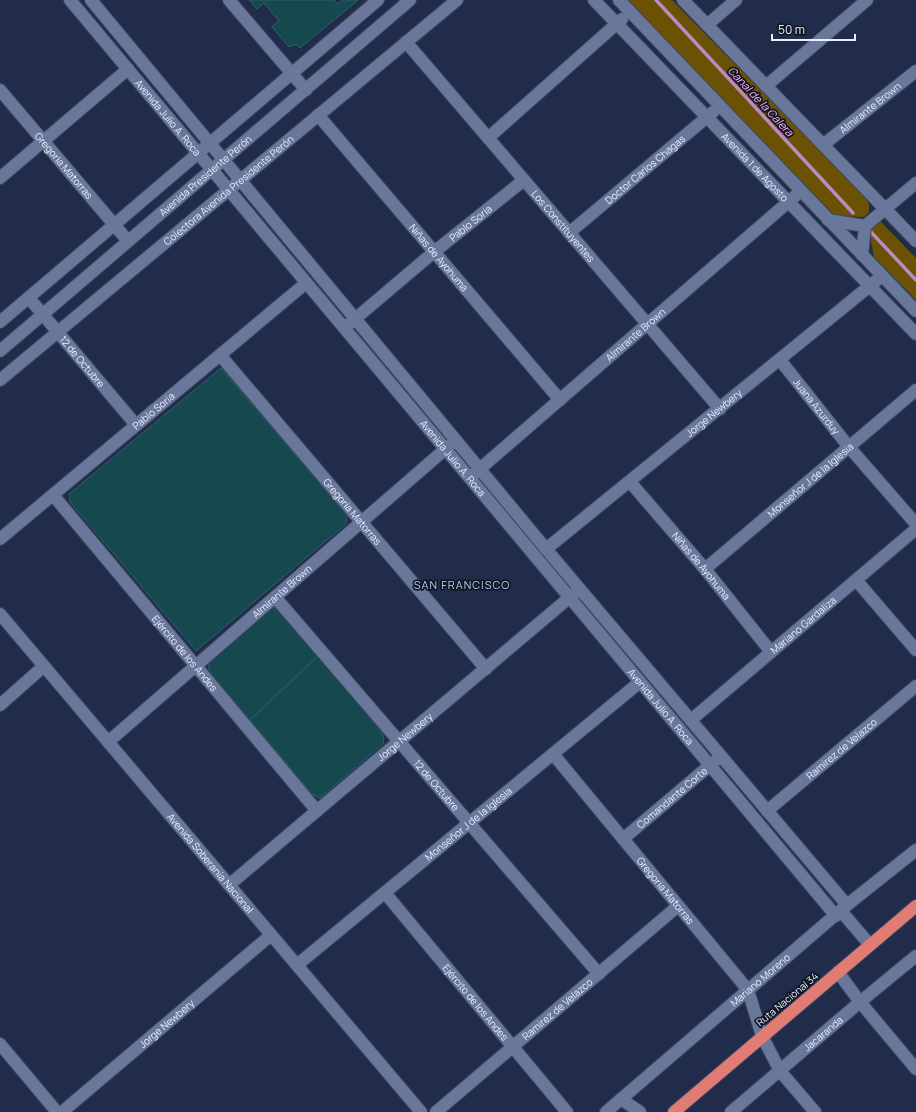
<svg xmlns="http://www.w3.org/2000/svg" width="916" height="1112" viewBox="0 0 916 1112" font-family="Manrope,sans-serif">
<rect width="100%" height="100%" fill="#202c4a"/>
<!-- green -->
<g fill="#6b5104">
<polygon points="626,0 672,0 863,194 869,204 869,212 864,217 835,216"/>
<polygon points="880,221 916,258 916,300 874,257 869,230"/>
</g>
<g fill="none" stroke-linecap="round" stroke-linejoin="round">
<!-- stream -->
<g stroke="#ba8ac3" stroke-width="3.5">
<polyline points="656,0 853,213"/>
<polyline points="869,230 916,280"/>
</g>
</g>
<!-- building -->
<g fill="#16494f" stroke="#2e6268">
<polygon points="249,0 334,0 338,4 343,0 358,0 300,48 296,44 289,47 272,27 279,21 264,3 257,9"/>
<polygon points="221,368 347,515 346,524 196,651 70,502 69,494"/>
<polygon points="271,607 277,608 319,655 250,720 209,672 209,664 212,658"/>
<polygon points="319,655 381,731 384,738 383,744 320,798 312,794 250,720"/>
</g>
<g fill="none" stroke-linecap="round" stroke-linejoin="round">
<!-- minor casing -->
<g stroke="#3f4961" stroke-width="14">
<g id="minor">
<path id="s1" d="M70,0l766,916"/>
<polyline points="91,0 546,549 847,905"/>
<polyline points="229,0 306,90"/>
<path id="s2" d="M594,0l322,334"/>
<polyline points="619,0 916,311"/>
<polyline points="683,0 916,241"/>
<polyline points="707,25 736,0"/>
<path id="s3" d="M406,42l314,367"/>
<polyline points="766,86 867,0"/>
<path id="s4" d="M0,90l128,151"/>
<path id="s5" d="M318,115l242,285"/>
<polyline points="488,138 622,19"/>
<path id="s6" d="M823,145l93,-74"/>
<polyline points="0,178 128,69"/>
<polyline points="828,220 865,226"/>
<polyline points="865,226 916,183"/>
<path id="s7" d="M569,233l144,-121"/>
<polyline points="862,255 865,226"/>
<path id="s8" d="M29,298l107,127"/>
<polyline points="0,322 378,0"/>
<path id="s9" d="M349,324l85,-72 90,-72"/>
<path id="s10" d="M0,351l410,-351"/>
<path id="s11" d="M220,355l266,314"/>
<path id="s12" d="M780,360l69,87 67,77"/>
<path id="s13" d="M0,380l457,-380"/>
<path id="s14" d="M475,473l326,-282"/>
<path id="s15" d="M630,482l75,87 66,83"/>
<path id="s16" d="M53,495l264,316"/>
<path id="s17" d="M0,539l306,-256"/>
<path id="s18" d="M546,549l336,-273"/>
<path id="s19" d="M705,569l211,-179"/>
<polyline points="856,580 916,650"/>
<path id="s20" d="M275,597l324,377"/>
<path id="s21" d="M0,614l421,498"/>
<polyline points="0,705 44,666"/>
<path id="s22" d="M691,720l225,-191"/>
<path id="s23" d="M108,742l342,-297"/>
<path id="s24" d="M553,754l195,236 14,46 18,35 35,41"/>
<path id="s25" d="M767,811l149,-125"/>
<path id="s26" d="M623,839l92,-78"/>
<path id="s27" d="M229,885l347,-293"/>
<path id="s28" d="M385,893l182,219"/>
<polyline points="841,911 870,945"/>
<path id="s29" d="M297,965l343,-283"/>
<polyline points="838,972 860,1002 916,1069"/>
<polyline points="0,1044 57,1112"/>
<polyline points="621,1099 640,1112"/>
<path id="s30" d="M62,1112l209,-177"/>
<path id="s31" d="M436,1112l242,-206"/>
<path id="s32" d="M606,1112l241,-207 69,-55"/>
<path id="s33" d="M731,1112l129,-110 56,-46"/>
</g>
</g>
<!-- highway casing -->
<g stroke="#3f4961" stroke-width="14">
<polyline id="highway" points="674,1112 916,906"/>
</g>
<!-- minor -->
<use href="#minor" stroke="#69789a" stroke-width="12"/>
<!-- highway -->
<use href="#highway" stroke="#e17c74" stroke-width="12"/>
</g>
<g text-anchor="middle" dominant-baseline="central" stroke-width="3.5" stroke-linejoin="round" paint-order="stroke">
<!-- street labels -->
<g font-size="10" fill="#e8efff" stroke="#101522">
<text stroke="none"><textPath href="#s6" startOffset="60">Almirante Brown</textPath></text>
<text stroke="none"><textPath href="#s1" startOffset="153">Avenida Julio A. Roca</textPath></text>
<text stroke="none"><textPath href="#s4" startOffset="99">Gregoria Matorras</textPath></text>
<text stroke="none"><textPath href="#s2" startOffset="232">Avenida 1 de Agosto</textPath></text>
<text stroke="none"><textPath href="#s7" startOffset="99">Doctor Carlos Chagas</textPath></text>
<text stroke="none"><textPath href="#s10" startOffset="270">Avenida Presidente Perón</textPath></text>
<text stroke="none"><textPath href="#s13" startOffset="297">Colectora Avenida Presidente Perón</textPath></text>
<text stroke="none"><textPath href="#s9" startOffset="158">Pablo Soria</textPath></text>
<text stroke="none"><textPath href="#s3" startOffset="242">Los Constituyentes</textPath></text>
<text stroke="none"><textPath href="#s5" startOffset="187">Niñas de Ayohuma</textPath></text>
<text stroke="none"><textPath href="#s14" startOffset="212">Almirante Brown</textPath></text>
<text stroke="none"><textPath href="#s8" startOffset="83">12 de Octubre</textPath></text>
<text stroke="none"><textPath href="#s12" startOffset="59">Juana Azurduy</textPath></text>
<text stroke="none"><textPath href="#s17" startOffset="200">Pablo Soria</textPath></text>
<text stroke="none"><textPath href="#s18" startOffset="216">Jorge Newbery</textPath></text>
<text stroke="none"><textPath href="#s1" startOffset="597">Avenida Julio A. Roca</textPath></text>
<text stroke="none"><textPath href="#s19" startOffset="138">Monseñor J de la Iglesia</textPath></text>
<text stroke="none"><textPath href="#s11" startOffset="205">Gregoria Matorras</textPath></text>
<text stroke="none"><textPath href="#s15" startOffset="110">Niñas de Ayohuma</textPath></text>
<text stroke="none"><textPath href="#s23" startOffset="230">Almirante Brown</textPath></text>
<text stroke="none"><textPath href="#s22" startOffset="147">Mariano Gardaliza</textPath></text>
<text stroke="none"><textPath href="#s16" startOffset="206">Ejército de los Andes</textPath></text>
<text stroke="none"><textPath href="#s1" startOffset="921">Avenida Julio A. Roca</textPath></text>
<text stroke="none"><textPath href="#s27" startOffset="230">Jorge Newbery</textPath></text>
<text stroke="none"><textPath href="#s25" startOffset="97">Ramirez de Velazco</textPath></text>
<text stroke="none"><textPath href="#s20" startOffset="248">12 de Octubre</textPath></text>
<text stroke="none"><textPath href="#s26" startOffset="64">Comandante Corte</textPath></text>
<text stroke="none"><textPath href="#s29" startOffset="222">Monseñor J de la Iglesia</textPath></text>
<text stroke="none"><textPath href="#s21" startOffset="326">Avenida Soberanía Nacional</textPath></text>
<text stroke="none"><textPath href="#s24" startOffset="177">Gregoria Matorras</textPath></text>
<text stroke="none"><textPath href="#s32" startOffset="203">Mariano Moreno</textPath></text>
<text transform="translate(787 999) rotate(-40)">Ruta Nacional 34</text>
<text stroke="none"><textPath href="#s28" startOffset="142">Ejército de los Andes</textPath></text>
<text stroke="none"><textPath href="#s31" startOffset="159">Ramirez de Velazco</textPath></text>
<text stroke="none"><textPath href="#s30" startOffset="137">Jorge Newbery</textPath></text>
<text stroke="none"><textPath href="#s33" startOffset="121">Jacaranda</textPath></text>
</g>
<!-- water labels -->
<g font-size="11" font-style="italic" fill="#fdb2ff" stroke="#101522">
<text transform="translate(761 101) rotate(47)">Canal de la Calera</text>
</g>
<!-- neighbourhood labels -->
<g font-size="11" letter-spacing="1" fill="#bccdf3" stroke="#101522">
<text x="462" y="584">SAN FRANCISCO</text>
</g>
</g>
<!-- scale -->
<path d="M772 34v6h83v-6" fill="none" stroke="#e8efff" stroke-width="2"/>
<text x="778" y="34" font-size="12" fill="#e8efff" stroke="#101522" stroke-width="3" paint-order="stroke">50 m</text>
</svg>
